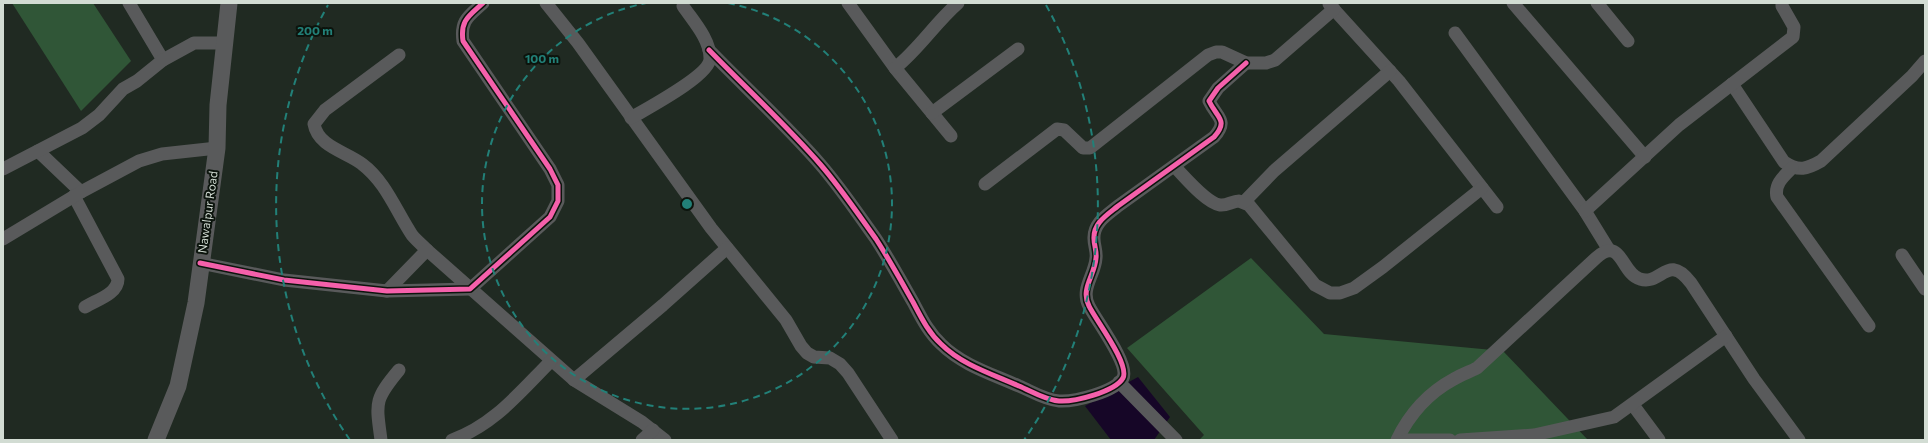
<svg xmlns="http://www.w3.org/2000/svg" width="1928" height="443" viewBox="0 0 1928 443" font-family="Commissioner,sans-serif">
<rect width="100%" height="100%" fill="#202a22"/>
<!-- green -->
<g fill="#305637">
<polygon points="12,3 93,3 131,61 81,111"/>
<polygon points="1251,258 1324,334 1503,351 1588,440 1199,440 1204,435 1127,348"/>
</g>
<!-- water -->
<polygon fill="#160627" points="1138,377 1170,417 1154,440 1111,440 1085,406"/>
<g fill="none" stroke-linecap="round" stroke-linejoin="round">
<!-- minor -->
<g stroke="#595a5b" stroke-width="13">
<polyline points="129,3 163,60"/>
<polyline points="546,3 578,43 711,228 786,320 801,346 807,353 814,357 830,358 840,364 848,373 892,440"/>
<polyline points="848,3 895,68 951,136"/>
<polyline points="1513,3 1645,157"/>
<polyline points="1597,3 1628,41"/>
<polyline points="1329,4 1399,81 1497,207"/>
<polyline points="1455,33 1585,211 1609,250"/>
<path d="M709,50c37,38 76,74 111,114 20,23 38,50 56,75 13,20 25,42 37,63 8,15 15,30 28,42 21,21 51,30 78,42 12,5 26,14 40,15 15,1 56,-9 64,-23 7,-14 -28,-59 -34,-72 -9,-17 6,-31 7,-48 1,-6 -2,-13 -2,-19 -1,-16 13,-24 24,-33l96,-69c15,-17 3,-19 -5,-36l9,-13 28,-25"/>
<path d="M399,55l-74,55 -11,14c4,23 33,28 48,40 24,18 34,47 50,71 4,5 10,10 15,15l147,130 68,42 23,18"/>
<path d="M895,68c24,-19 40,-45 63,-65"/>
<path d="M1732,84l52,78c15,10 23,7 37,-1l91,-85 13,-15"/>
<polyline points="932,113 1018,49"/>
<path d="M631,118c15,-9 80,-43 79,-60 0,-19 -17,-37 -27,-52"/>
<polyline points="38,151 81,192"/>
<path d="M1174,166c10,10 32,37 46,39 7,1 12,-4 19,-4l10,4 66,80 15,8h10l14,-5 29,-21 99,-79"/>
<path d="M1792,168c-8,8 -18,16 -15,29l92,129"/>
<polyline points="3,169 82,128 99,115 123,89 137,81 163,60 194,43 224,43"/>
<polyline points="985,184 1057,129 1064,130 1083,148 1090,148 1208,55 1216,52 1222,52 1246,63 1266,63 1275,60 1334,9"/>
<path d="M74,196l44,83c0,15 -22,21 -33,28"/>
<polyline points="1244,202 1274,171 1390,71"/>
<polyline points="1585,211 1679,125 1793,37 1794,27 1782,6 1782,3"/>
<polyline points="3,239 81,192 139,161 162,154 217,148"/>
<polyline points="1902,255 1925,289"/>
<path d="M200,263l84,17 103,11 83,-2 80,-72 8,-16v-16l-8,-16 -87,-128c-3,-21 6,-25 20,-38"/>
<polyline points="387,291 427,250"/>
<polyline points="574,380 663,305 727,248"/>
<polyline points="1119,382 1176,440"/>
<polyline points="1633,405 1659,440"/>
<path d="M381,440c-5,-38 -7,-40 18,-70"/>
<path d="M452,440c42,-15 68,-48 99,-79"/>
<polyline points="642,440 653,430"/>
<path d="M1397,440c13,-27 31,-47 57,-61 7,-4 15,-7 23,-11l119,-110c26,-23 25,16 44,21 22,7 27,-27 51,4l63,96 45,61"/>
<polyline points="1406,440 1450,440"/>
<polyline points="1460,440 1534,435 1614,417 1726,336"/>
</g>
<!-- tertiary -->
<polyline stroke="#595a5b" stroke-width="17" points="156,440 178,386 196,303 217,148 218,105 229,3"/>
<!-- cycleway casing -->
<g stroke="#0c140d" stroke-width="8">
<g id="cycleway">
<path d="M709,50c37,38 76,74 111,114 20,23 38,50 56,75 13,20 25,42 37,63 8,15 15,30 28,42 21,21 51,30 78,42 12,5 26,14 40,15 15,1 56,-9 64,-23 7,-14 -28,-59 -34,-72 -9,-17 6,-31 7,-48 1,-6 -2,-13 -2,-19 -1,-16 13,-24 24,-33l96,-69c15,-17 3,-19 -5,-36l9,-13 28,-25"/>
<path d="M200,263l84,17 103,11 83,-2 80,-72 8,-16v-16l-8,-16 -87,-128c-3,-21 6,-25 20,-38"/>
</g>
</g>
<!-- cycleway -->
<use href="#cycleway" stroke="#f560ab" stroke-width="5"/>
</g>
<!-- distance rings -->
<g fill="none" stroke="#228078" stroke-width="2" stroke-dasharray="7 5">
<path d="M728 3A205 205 0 1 1 646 3"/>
<path d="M350 440A411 411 0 0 1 328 5M1046 5A411 411 0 0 1 1024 440"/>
</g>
<g text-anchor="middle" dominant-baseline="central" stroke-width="4" stroke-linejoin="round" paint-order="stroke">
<!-- street labels -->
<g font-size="12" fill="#d2dcd3" stroke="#0c140d">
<text transform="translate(207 212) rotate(-82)">Nawalpur Road</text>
</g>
</g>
<circle cx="687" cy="204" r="6" fill="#228078" stroke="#0c140d" stroke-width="2"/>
<g font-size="12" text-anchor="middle" font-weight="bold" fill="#228078" stroke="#0c140d" stroke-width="4" stroke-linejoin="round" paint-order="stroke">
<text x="315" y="35">200 m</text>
<text x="542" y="63">100 m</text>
</g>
<!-- border -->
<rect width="1928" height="443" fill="none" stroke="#d2dcd3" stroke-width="8"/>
</svg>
